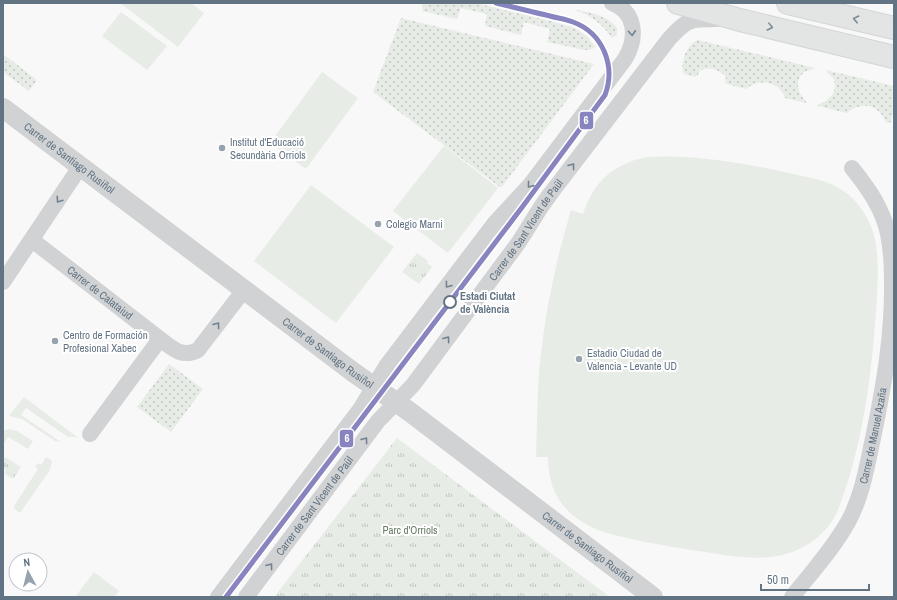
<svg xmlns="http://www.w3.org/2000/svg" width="897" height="600" viewBox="0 0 897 600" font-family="'Archivo Narrow',sans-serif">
<defs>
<pattern id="grass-dots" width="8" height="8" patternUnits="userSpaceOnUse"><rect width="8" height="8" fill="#e8ece6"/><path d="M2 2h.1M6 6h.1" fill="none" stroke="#bfc4c0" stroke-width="1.8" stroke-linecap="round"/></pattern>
<pattern id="park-tufts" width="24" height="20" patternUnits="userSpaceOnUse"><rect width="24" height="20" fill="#e8ece6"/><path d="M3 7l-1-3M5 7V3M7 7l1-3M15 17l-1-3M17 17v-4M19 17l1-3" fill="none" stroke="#bfc4c0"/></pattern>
</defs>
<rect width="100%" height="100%" fill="#f8f8f8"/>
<!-- grass -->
<g fill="url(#grass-dots)">
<polygon points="423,3 476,3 551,21 575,28 587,36 596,47 589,50 584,50 547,42 550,29 524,22 521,35 485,26 487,14 461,8 457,19 422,11"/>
<path d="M573,9c16,4 34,5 44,19v7l-5,3c-11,-16 -21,-22 -39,-29z"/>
<polygon points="401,18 594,64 501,188 373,92"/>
<path d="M698,40l117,28c-2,2 -6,2 -9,3 -12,7 -9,22 0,30v2l-21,-5c-6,-17 -26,-20 -39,-9l-19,-5 -2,-2 1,-5c-7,-8 -16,-10 -26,-7l-2,5 -3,2 -11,-3c-5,-10 3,-31 14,-34z"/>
<polygon points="3,54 37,80 29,91 3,72"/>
<path d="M826,70l68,16v30h-2l-1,6 -3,1 -2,-1c-7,-17 -24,-22 -39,-9l-29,-7 1,-2c10,-3 19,-12 15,-24 -2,-4 -6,-6 -8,-10z"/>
<polygon points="169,364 203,389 171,432 137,407"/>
</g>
<!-- park -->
<g fill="url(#park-tufts)">
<polygon points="417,253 428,261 427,263 432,267 419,284 402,272"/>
<polygon points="397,438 610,597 274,597"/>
<polygon points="5,457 21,467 13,479 4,473 6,470 3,468 3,461"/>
</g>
<!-- garden -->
<g fill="#e8ece6">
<polygon points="120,3 191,3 204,13 178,47"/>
<polygon points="121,12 167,46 147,70 102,36"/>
<polygon points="322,72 358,98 306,169 270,143"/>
<polygon points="444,146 498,188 448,253 393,211"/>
<path d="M647,157c45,-3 98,6 142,16 13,3 27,5 39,10 10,4 19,9 26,17 10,10 18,25 21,39 5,27 2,58 0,85 -4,52 -11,104 -26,154 -5,14 -9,30 -16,42 -9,13 -20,23 -34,29 -29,15 -70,7 -101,2 -26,-4 -50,-8 -75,-14 -44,-9 -75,-31 -75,-80h-12c1,-28 1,-57 3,-85 5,-55 16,-109 32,-162l12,4c11,-33 30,-50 64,-57z"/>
<polygon points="311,185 394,247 336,323 254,261"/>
<polygon points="24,397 77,437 68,437 26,408 21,415 61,442 55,441 22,419 9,416"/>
<polygon points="9,429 17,431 33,441 28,449 8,437 3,445 3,431"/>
<polygon points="46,457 52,461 50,470 20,513 15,509 14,506 38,469 35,467 38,463 41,465"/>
<polygon points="94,572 119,591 115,597 75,597"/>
</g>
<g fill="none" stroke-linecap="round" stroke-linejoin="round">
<!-- primary casing -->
<g stroke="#d4d5d7" stroke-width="24">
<g id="primary">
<polyline points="678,3 740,20 894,57"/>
<polyline points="788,3 894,28"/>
</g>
</g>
<!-- minor -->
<g stroke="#d1d2d3" stroke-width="16">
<path id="s1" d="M32,240l128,99c13,10 22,19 38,11l46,-60"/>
<polyline points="3,282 80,167"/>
<polyline points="90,434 160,339"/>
<path d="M218,597l143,-189 26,-43 107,-141 36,-39 95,-126c12,-20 12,-47 -13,-56"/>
<path id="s2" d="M246,597l132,-176 35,-36 106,-143 22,-35 10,-14 118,-154c18,-20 21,-20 48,-20"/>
<path id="s3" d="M792,597c19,-24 41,-48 56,-75 14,-25 19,-56 25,-84 11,-52 20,-105 19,-159 0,-15 -1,-30 -4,-45 -5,-25 -20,-46 -36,-66"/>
</g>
<!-- tertiary -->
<path stroke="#d1d2d3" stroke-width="20" id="s4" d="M3,108l350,264 57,40 243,185"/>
<!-- primary -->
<use href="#primary" stroke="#e3e4e4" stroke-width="22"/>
<!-- tram-1 casing -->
<g stroke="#fff" stroke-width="8">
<path id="tram-1" d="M226,597l297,-391 82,-111c11,-29 -2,-62 -32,-73 -7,-3 -16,-4 -23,-6 -18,-4 -36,-9 -54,-13"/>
</g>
<!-- tram-1 -->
<use href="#tram-1" stroke="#8884bf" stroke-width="5"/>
</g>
<!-- one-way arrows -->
<defs><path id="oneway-chevron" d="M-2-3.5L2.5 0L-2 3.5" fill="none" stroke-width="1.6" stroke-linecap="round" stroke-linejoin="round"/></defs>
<g stroke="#7c8a97">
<use href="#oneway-chevron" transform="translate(856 19) rotate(-167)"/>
<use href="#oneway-chevron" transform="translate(770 27) rotate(14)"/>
</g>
<g stroke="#738290">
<use href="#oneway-chevron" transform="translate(632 33) rotate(86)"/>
<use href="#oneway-chevron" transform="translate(572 166) rotate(-53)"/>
<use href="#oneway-chevron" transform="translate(530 185) rotate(129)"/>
<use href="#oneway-chevron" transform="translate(59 200) rotate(124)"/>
<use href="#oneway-chevron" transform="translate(448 285) rotate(127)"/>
<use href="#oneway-chevron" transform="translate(217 325) rotate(-53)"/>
<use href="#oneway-chevron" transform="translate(447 339) rotate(-54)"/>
<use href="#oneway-chevron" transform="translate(365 440) rotate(-53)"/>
<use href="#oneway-chevron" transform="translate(270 566) rotate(-53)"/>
</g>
<!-- markers -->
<g fill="#96a2ad" stroke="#fff" stroke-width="1.5">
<circle cx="222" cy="148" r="4"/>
<circle cx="378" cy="224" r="4"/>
<circle cx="55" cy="341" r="4"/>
<circle cx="579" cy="359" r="4"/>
</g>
<circle fill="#fff" stroke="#627484" stroke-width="2" cx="450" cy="302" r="6"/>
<g text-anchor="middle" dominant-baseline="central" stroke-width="4" stroke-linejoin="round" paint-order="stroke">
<!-- poi labels -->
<g font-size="11" fill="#627484" stroke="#fff" text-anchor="start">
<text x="230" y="142">Institut d'Educació<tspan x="230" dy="13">Secundària Orriols</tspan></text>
<text x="386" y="224">Colegio Marni</text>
<text x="63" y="335">Centro de Formación<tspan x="63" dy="13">Profesional Xabec</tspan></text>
<text x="587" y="353">Estadio Ciudad de<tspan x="587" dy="13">Valencia - Levante UD</tspan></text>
</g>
<!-- street labels -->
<g font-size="11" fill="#627484" stroke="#fff">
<text stroke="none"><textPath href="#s4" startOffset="83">Carrer de Santiago Rusiñol</textPath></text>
<text stroke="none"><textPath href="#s2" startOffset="462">Carrer de Sant Vicent de Paül</textPath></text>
<text stroke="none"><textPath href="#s1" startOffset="86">Carrer de Calataiud</textPath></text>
<text stroke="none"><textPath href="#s4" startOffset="407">Carrer de Santiago Rusiñol</textPath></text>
<text stroke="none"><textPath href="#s3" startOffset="184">Carrer de Manuel Azaña</textPath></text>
<text stroke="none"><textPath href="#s2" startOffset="114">Carrer de Sant Vicent de Paül</textPath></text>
<text stroke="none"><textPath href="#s4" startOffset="731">Carrer de Santiago Rusiñol</textPath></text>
</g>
<!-- stop labels -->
<g font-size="11" font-weight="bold" fill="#627484" stroke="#fff" text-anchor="start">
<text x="460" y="296">Estadi Ciutat<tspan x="460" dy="13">de València</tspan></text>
</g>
<!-- park labels -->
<g font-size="11" fill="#667a62" stroke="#fff">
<text x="410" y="530">Parc d'Orriols</text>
</g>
</g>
<g stroke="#fff" stroke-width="1.5">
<rect x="579" y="111" width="15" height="19" rx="4" fill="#8884bf"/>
<rect x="339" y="429" width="15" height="19" rx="4" fill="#8884bf"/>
</g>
<g font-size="11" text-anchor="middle" font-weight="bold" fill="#fff">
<text x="586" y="124">6</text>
<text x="347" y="442">6</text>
</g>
<!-- border -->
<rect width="897" height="600" fill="none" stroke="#627484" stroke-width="8"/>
<!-- north arrow -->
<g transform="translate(28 572) rotate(353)"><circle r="19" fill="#ffffff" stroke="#c0c7ce"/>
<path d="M0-3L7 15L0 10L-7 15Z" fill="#96a2ad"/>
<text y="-6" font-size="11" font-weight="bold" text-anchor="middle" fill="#627484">N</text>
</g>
<!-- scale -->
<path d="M761 584v6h108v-6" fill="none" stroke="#627484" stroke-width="2"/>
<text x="767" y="584" font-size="12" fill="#627484" stroke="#ffffff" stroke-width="3" paint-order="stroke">50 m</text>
</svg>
